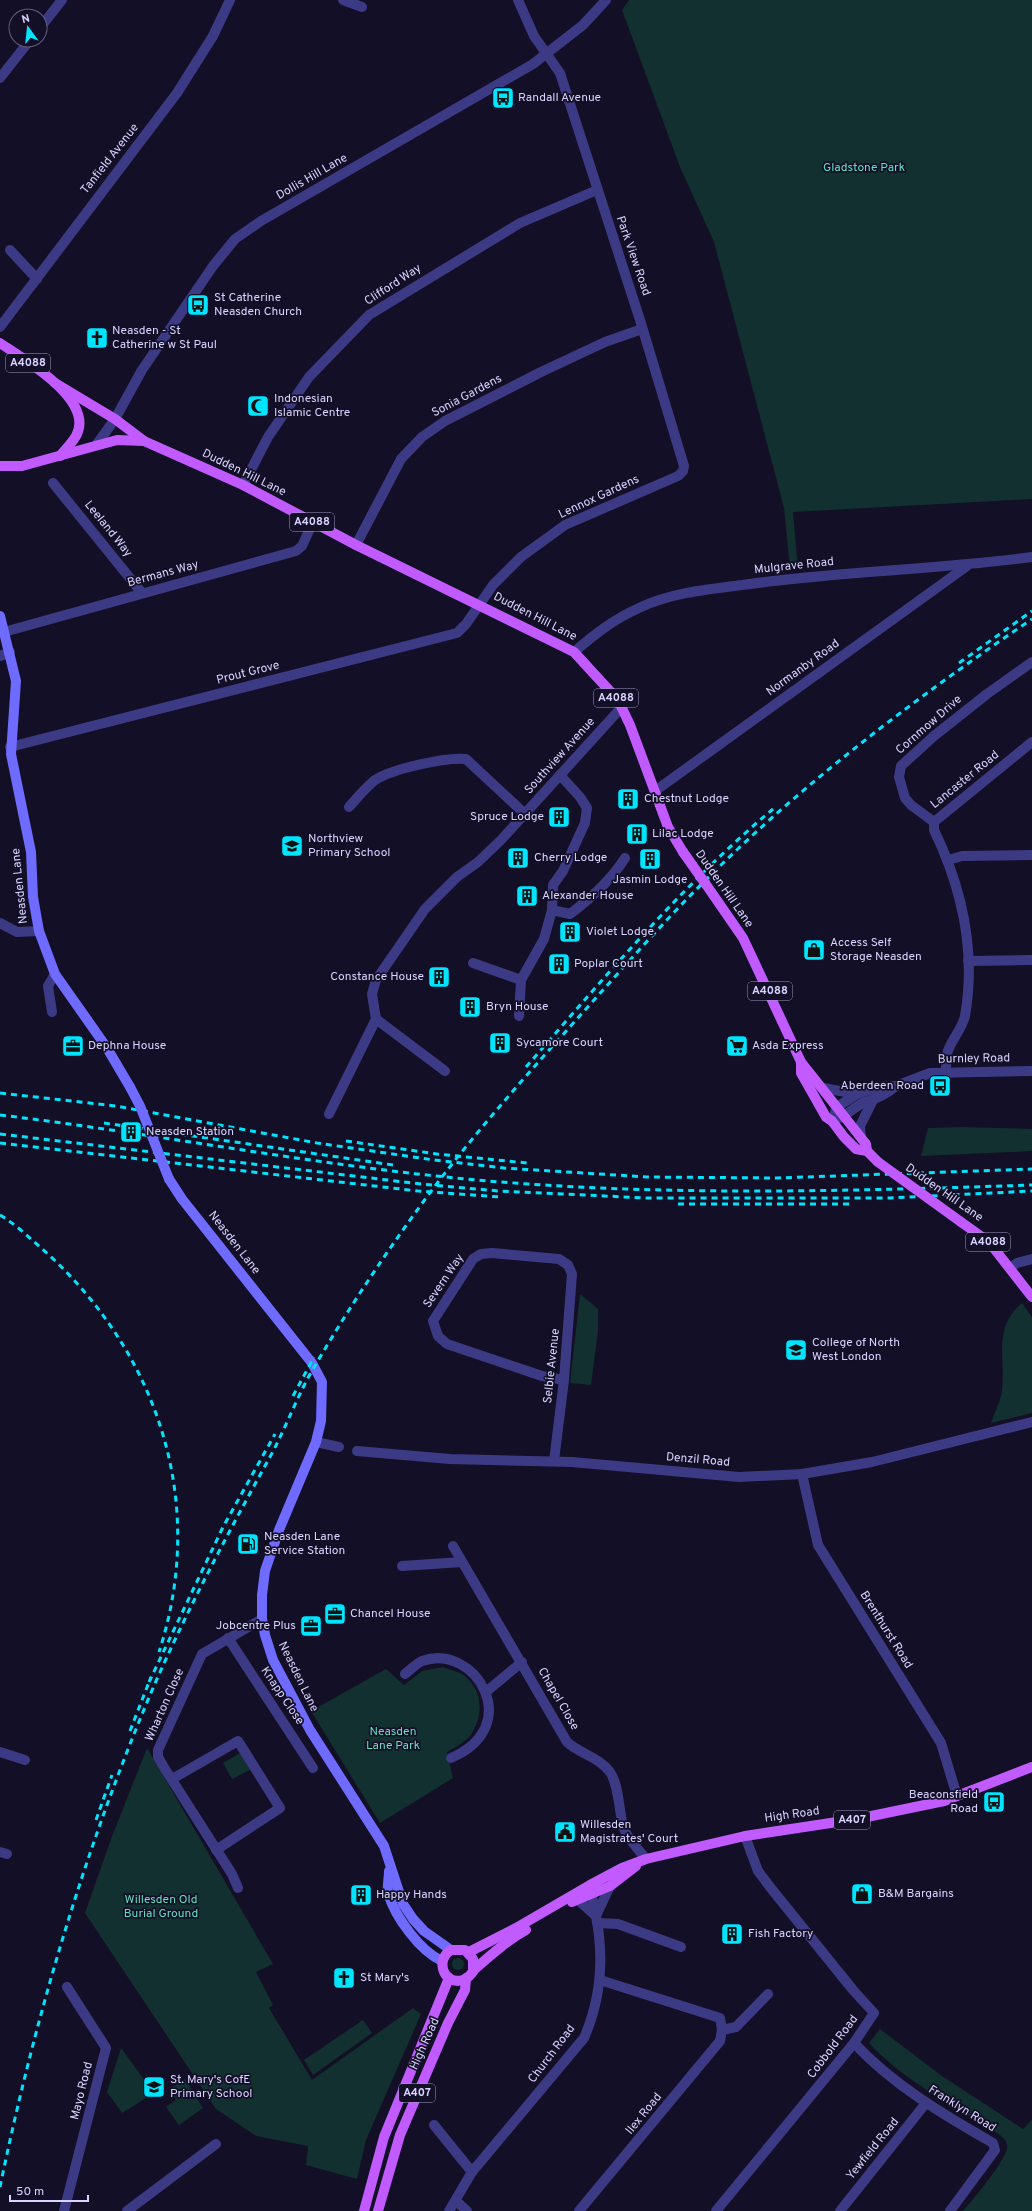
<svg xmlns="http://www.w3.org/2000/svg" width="1032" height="2211" viewBox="0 0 1032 2211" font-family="Overpass,sans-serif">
<rect width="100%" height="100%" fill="#130f26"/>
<!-- green -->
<g fill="#12302f">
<polygon points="629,0 1032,0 1032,499 793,512 798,568 790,568 784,508 714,242 680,167 622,10"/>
<polygon points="963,1127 1032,1129 1032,1151 921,1156 928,1128"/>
<polygon points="580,1294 598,1309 598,1331 591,1385 570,1383"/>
<path d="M1022,1303l10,14v96l-41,10c3,-10 10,-22 11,-33 4,-32 -10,-62 20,-87z"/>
<path d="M443,1667c7,3 18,5 23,10 18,16 17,40 4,59 -5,6 -16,12 -23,16l6,26 -73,45 -69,-112 75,-42 18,16 18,-14z"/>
<polygon points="147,1748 273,1964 256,1972 273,2005 269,2008 312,2080 413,2008 421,2014 366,2140 357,2179 306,2165 308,2146 256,2136 216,2109 85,1913 111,1839"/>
<polygon points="240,1753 250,1770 232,1779 223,1763"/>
<circle cx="458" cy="1964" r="6"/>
<polygon points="363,2020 372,2033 313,2075 304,2060"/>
<path d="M880,2029l62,47 81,53 9,-9v91h-69c10,-12 42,-49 44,-63 1,-6 -3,-9 -7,-13 -44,-28 -95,-53 -131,-92z"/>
<polygon points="121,2048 154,2093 122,2113 107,2092"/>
<polygon points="185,2079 203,2108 179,2125 166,2107 176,2100 169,2089"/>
</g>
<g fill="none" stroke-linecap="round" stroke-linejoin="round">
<!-- minor -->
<g stroke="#3d3a85" stroke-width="10">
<polyline points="343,0 362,7"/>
<polyline points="40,28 62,0"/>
<polyline points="0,78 30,40"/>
<polyline points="10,250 37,279"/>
<polyline points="53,483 142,593"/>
<polyline points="243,485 268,437 309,377 369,315 520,223 597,190"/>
<polyline points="356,545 401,459 422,437 445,421 541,372 605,342 642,329"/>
<polyline points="4,632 296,551 302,546 313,522"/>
<path d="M574,652c21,-18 40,-33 65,-44 31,-15 70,-19 103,-23 97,-14 194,-15 290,-28"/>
<polyline points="0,656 10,652"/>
<polyline points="10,747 457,633 466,624 493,585 521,557 565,525 678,476 683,471 684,466 640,320 560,73 534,36 518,0"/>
<polyline points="655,791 967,566"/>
<path d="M349,807c8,-9 17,-20 26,-27 17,-11 70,-23 91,-21l59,55"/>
<polyline points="934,822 911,805 905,798 899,777 901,766 934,736 987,694 1032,662"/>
<polyline points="948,860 962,856 1032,855"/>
<path d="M552,910l18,4c20,-15 41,-34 55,-56"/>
<polyline points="0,923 17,932 39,931"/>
<polyline points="968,961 1032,960"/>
<polyline points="473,963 521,980"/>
<polyline points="52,1012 48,986 55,974"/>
<polyline points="519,1016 521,980 544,939 552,910 553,885 563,871 585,823 587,808 580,797 560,775"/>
<polyline points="376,1019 445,1071"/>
<path d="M946,1073c0,-6 0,-13 1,-19 3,-13 15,-24 18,-38 11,-64 -3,-128 -31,-186v-8l98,-80"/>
<polyline points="329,1114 376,1019 372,994 376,980 425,909 457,877 478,862 501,840 621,708"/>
<polyline points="1010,1268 1017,1263 1032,1259"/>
<polyline points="316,1442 339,1447"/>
<polyline points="357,1451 450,1459 572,1462 739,1477 802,1474 872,1462 1032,1422"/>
<polyline points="554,1461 564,1380 572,1274 568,1265 559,1259 492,1253 481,1254 473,1259 433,1321 438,1336 447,1344 542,1376 564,1380"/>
<polyline points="802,1474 818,1545 941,1743 957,1796"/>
<path d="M453,1546l114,196c13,12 32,15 43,30 9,13 9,39 13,54 3,11 16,24 23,33"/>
<polyline points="402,1566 462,1562"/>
<polyline points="228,1638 313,1768"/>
<path d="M405,1674c5,-4 11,-10 17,-13 53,-19 104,65 29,97"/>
<polyline points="487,1691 522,1662"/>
<polyline points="0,1752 25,1760"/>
<polyline points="172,1779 238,1741 280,1808 216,1850"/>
<polyline points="0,1852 7,1854"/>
<polyline points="590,1886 596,1916"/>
<polyline points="238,1888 232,1874 165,1769 158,1757 158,1750 202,1654 262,1619"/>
<polyline points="597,1923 618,1924 681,1947"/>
<polyline points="722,2030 736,2027 768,1994"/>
<path d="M854,2043c39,42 90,72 139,100l2,7 -45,61"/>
<polyline points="434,2125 472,2172"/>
<polyline points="64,2211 106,2048 67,1987"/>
<polyline points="127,2211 216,2144"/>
<polyline points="579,2211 720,2041 722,2030 720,2018 600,1980"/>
<polyline points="716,2211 854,2043 874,2013 853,1990 770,1887 758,1871 745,1836"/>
<polyline points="840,2211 926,2103"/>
</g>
<!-- tertiary -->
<g stroke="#3d3a85" stroke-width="10">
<polyline points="0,327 177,93 213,36 230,0"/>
<polyline points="97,444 115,419 142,370 213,266 235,239 261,221 533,64 583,25 606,0"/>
<polyline points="823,1088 857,1094"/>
<path d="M837,1119c11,-4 18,-13 28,-17 11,-4 21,-7 31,-16"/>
<polyline points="832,1121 837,1107 857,1094 879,1087 896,1086 930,1073 1032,1071"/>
<polyline points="861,1138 860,1126 873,1100"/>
<polyline points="577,1899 596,1916"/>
<polyline points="596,1916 610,1886"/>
<polyline points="456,2201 467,2211"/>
<path d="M449,2211l23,-39 112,-134c17,-39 20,-81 12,-122"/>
</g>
<!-- secondary -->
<g stroke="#6f6bff" stroke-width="10">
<polyline points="0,616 16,681 11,754 31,852 33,897 39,931 55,974 107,1048 130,1087"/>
<polyline points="169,1179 182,1199 312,1363 322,1382 321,1421 316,1442 279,1530 265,1571 262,1595 262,1619 265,1635 273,1660 310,1730 384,1846 403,1904 413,1919 424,1931 451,1950"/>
<path d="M389,1871c0,7 -2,16 -1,22 7,24 32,58 54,68"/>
</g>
<!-- primary -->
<g stroke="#c25bff" stroke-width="10">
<path d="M0,343c23,16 96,57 76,93 -4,7 -11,14 -16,20"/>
<polyline points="55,383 115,419 144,441 243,485 356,545 574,652 618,700 630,725 668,827 683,852"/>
<polyline points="0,466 22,466 117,440 144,441"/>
<polyline points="705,883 743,938 801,1062 866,1144 867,1151"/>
<polyline points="801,1062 801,1073 826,1117 832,1121 844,1137 856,1149 867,1151 878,1162"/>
<polyline points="961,1222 989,1242 1032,1297"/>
<polyline points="572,1902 610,1886 636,1866"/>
<polyline points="469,1952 516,1928 590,1885 622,1868 646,1859 745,1836 857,1819 944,1801 1032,1767"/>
<path d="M473,1971v-12l-8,-9h-14c-16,9 -8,36 12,30 7,-2 9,-8 13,-12 16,-14 32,-28 50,-38"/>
<polyline points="364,2211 384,2137 449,1978"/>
<polyline points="378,2211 400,2135 448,2023 465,1990 466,1978"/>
</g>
<!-- rail -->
<g stroke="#00e5ff" stroke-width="3" stroke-dasharray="6 5" stroke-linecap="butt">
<polyline points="959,663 1032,611"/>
<path d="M526,1067c78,-89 156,-182 247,-258"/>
<polyline points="0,1093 116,1106 317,1143 434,1160 504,1168 647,1177 777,1178 1032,1169"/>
<path d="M0,1115c167,20 333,54 501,67 177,14 354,9 531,3"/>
<polyline points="104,1123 393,1165"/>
<polyline points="0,1134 421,1184 499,1191 647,1198 890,1198 1032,1191"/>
<polyline points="346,1141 437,1154 527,1163"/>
<polyline points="0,1143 418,1191 500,1197"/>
<polyline points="678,1204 854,1204"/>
<path d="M0,1215c18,11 33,26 49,40 111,103 158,250 110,397"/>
<polyline points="293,1396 314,1357"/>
<polyline points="149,1682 223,1527 275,1434"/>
<polyline points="130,1731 151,1677"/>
<polyline points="96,1820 112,1775"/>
<path d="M0,2187c35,-170 85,-339 153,-499 35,-80 76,-157 118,-233 14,-26 24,-53 38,-79 35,-61 75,-121 117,-178 46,-62 98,-120 150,-178 47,-52 94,-106 145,-155 95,-92 202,-172 311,-246"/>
</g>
<!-- secondary-bridge -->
<polyline stroke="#6f6bff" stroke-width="10" points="130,1087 140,1106 169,1179"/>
<!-- primary-bridge -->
<g stroke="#c25bff" stroke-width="10">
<polyline points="683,852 705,883"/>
<polyline points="878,1162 961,1222"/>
</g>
</g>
<!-- icons -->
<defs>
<g id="bus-square" transform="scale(1.15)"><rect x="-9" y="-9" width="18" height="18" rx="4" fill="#00e5ff" stroke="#130f26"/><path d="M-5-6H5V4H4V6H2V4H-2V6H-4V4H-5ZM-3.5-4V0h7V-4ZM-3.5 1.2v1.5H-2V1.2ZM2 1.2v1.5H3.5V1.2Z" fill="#111"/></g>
<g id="church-square" transform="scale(1.15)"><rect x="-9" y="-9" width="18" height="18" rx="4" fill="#00e5ff" stroke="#130f26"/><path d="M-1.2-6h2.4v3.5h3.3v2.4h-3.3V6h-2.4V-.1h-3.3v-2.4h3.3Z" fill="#111"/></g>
<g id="mosque-square" transform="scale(1.15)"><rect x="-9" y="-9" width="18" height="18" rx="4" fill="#00e5ff" stroke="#130f26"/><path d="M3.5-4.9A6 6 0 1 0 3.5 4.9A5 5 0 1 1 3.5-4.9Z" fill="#111"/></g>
<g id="building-square" transform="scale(1.15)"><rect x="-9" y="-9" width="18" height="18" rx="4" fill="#00e5ff" stroke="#130f26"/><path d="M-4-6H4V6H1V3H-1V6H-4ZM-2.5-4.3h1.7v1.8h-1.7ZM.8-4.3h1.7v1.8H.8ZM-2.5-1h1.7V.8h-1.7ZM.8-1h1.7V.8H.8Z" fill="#111"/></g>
<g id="school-square" transform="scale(1.15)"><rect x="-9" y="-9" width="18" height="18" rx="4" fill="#00e5ff" stroke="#130f26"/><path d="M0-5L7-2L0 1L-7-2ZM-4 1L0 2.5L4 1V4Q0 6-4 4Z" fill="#111"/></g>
<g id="shop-square" transform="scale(1.15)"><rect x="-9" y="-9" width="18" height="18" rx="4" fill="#00e5ff" stroke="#130f26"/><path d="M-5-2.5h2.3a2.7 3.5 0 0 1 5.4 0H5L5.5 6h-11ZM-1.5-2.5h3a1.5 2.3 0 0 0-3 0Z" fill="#111"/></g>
<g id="office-square" transform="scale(1.15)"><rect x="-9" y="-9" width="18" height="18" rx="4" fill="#00e5ff" stroke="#130f26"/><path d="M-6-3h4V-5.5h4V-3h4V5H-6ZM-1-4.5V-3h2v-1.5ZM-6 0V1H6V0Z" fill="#111"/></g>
<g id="supermarket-square" transform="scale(1.15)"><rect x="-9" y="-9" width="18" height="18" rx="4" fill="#00e5ff" stroke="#130f26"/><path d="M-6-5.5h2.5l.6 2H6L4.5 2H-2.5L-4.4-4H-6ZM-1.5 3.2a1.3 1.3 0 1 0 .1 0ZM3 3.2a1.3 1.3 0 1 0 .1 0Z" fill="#111"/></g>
<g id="university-square" transform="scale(1.15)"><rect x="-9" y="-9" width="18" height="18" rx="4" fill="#00e5ff" stroke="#130f26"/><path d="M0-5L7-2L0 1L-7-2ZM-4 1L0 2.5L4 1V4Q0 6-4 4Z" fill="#111"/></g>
<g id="fuel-square" transform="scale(1.15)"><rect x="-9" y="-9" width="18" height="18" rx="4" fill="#00e5ff" stroke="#130f26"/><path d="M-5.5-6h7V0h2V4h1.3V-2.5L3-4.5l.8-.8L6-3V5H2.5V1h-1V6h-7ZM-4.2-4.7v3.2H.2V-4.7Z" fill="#111"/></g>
<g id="civic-square" transform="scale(1.15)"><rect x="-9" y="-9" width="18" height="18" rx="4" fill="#00e5ff" stroke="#130f26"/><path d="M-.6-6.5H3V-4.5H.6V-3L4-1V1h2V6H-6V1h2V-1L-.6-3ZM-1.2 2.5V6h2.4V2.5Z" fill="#111"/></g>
</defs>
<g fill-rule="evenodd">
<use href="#bus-square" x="503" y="98"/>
<use href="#bus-square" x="198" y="305"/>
<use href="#church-square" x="97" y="338"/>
<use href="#mosque-square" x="258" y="406"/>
<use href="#building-square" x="628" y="799"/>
<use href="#building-square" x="559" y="817"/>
<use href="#building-square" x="637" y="834"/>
<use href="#school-square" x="292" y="846"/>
<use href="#building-square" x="518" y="858"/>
<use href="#building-square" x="650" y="859"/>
<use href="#building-square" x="527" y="896"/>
<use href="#building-square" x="570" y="932"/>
<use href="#shop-square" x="814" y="950"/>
<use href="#building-square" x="559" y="964"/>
<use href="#building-square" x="439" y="977"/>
<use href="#building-square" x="470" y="1007"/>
<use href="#building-square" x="500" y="1043"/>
<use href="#office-square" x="73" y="1046"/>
<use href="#supermarket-square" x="737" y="1046"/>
<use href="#bus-square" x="940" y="1086"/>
<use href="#building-square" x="131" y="1132"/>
<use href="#university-square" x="796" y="1350"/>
<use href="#fuel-square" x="248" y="1544"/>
<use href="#office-square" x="335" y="1614"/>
<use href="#office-square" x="311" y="1626"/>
<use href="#bus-square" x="994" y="1802"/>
<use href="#civic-square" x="565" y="1832"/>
<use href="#shop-square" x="862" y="1894"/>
<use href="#building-square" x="361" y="1895"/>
<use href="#building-square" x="732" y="1934"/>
<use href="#church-square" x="344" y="1978"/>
<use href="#school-square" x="154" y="2087"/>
</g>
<g text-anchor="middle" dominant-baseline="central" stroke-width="3.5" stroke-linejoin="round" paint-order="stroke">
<!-- shield labels -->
<g fill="#130f26" stroke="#9e99be" stroke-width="1">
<rect x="6" y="354" width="44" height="18" rx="3"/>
<rect x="290" y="513" width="44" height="18" rx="3"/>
<rect x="594" y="689" width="44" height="18" rx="3"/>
<rect x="748" y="982" width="44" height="18" rx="3"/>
<rect x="966" y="1233" width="44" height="18" rx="3"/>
<rect x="834" y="1811" width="36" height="18" rx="3"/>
<rect x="399" y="2084" width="36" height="18" rx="3"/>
</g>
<g font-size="11" font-weight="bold" fill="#d9d4ff">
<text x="28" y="363">A4088</text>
<text x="312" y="522">A4088</text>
<text x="616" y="698">A4088</text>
<text x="770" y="991">A4088</text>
<text x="988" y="1242">A4088</text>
<text x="852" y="1820">A407</text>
<text x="417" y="2093">A407</text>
</g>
<!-- poi labels -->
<g font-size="12" fill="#d9d4ff" stroke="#130f26" text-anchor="start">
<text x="518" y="98">Randall Avenue</text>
<text x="214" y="298">St Catherine<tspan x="214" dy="14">Neasden Church</tspan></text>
<text x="112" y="331">Neasden - St<tspan x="112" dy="14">Catherine w St Paul</tspan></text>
<text x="274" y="399">Indonesian<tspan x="274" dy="14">Islamic Centre</tspan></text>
<text x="644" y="799">Chestnut Lodge</text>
<text x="544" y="817" text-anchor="end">Spruce Lodge</text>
<text x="652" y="834">Lilac Lodge</text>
<text x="308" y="839">Northview<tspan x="308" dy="14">Primary School</tspan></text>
<text x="534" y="858">Cherry Lodge</text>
<text x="650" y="880" text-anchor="middle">Jasmin Lodge</text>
<text x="542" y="896">Alexander House</text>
<text x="586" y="932">Violet Lodge</text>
<text x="830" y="943">Access Self<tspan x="830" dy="14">Storage Neasden</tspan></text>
<text x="574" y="964">Poplar Court</text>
<text x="424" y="977" text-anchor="end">Constance House</text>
<text x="486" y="1007">Bryn House</text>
<text x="516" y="1043">Sycamore Court</text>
<text x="88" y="1046">Dephna House</text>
<text x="752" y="1046">Asda Express</text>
<text x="924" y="1086" text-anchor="end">Aberdeen Road</text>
<text x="146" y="1132">Neasden Station</text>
<text x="812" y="1343">College of North<tspan x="812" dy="14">West London</tspan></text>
<text x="264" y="1537">Neasden Lane<tspan x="264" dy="14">Service Station</tspan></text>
<text x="350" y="1614">Chancel House</text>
<text x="296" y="1626" text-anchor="end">Jobcentre Plus</text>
<text x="978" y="1795" text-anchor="end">Beaconsfield<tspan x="978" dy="14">Road</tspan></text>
<text x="580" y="1825">Willesden<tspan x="580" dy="14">Magistrates' Court</tspan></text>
<text x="878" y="1894">B&amp;M Bargains</text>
<text x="376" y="1895">Happy Hands</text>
<text x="748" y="1934">Fish Factory</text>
<text x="360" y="1978">St Mary's</text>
<text x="170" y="2080">St. Mary's CofE<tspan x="170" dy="14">Primary School</tspan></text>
</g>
<!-- street labels -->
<g font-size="12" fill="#d9d4ff" stroke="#130f26">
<text transform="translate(110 159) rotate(-52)">Tanfield Avenue</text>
<text transform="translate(312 177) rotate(-30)">Dollis Hill Lane</text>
<text transform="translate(633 256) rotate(71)">Park View Road</text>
<text transform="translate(393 285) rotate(-33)">Clifford Way</text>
<text transform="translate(467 396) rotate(-28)">Sonia Gardens</text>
<text transform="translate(244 473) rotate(26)">Dudden Hill Lane</text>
<text transform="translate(599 497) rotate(-25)">Lennox Gardens</text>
<text transform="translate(108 529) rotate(51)">Leeland Way</text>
<text transform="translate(794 566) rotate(-6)">Mulgrave Road</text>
<text transform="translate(163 574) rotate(-15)">Bermans Way</text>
<text transform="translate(535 617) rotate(27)">Dudden Hill Lane</text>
<text transform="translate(803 668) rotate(-36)">Normanby Road</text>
<text transform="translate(248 673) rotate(-14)">Prout Grove</text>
<text transform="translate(929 725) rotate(-41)">Cornmow Drive</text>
<text transform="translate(560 756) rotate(-48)">Southview Avenue</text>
<text transform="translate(965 780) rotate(-39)">Lancaster Road</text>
<text transform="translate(20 886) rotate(-96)">Neasden Lane</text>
<text transform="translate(724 889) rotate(55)">Dudden Hill Lane</text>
<text transform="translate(974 1059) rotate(-1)">Burnley Road</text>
<text transform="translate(944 1193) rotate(35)">Dudden Hill Lane</text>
<text transform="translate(234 1243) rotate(52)">Neasden Lane</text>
<text transform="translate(444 1281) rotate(-56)">Severn Way</text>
<text transform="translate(552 1366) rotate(-84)">Selbie Avenue</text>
<text transform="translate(698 1460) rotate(5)">Denzil Road</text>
<text transform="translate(886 1630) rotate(58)">Brenthurst Road</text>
<text transform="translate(298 1677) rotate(64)">Neasden Lane</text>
<text transform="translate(282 1696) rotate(56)">Knapp Close</text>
<text transform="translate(558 1699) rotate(60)">Chapel Close</text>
<text transform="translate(165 1705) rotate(-66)">Wharton Close</text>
<text transform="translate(792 1815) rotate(-8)">High Road</text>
<text transform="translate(425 2044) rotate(-66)">High Road</text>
<text transform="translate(833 2047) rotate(-53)">Cobbold Road</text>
<text transform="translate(552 2054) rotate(-53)">Church Road</text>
<text transform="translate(82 2091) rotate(-76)">Mayo Road</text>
<text transform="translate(962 2109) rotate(32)">Franklyn Road</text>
<text transform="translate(644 2114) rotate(-51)">Ilex Road</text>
<text transform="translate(873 2149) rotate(-51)">Yewfield Road</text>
</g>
<!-- park labels -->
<g font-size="12" fill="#5fe0c0" stroke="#130f26">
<text x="864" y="168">Gladstone Park</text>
<text x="393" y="1732">Neasden<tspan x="393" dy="14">Lane Park</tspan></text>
<text x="161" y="1900">Willesden Old<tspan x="161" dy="14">Burial Ground</tspan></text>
</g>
</g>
<!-- north arrow -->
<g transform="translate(28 28) rotate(345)"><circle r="19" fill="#130f26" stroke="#625e7d"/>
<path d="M0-3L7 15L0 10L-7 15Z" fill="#00e5ff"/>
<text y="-6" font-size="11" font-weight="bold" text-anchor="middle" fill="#d9d4ff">N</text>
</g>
<!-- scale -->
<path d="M10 2195v6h78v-6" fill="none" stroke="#d9d4ff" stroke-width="2"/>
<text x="16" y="2195" font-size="12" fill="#d9d4ff" stroke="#130f26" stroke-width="3" paint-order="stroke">50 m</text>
</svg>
